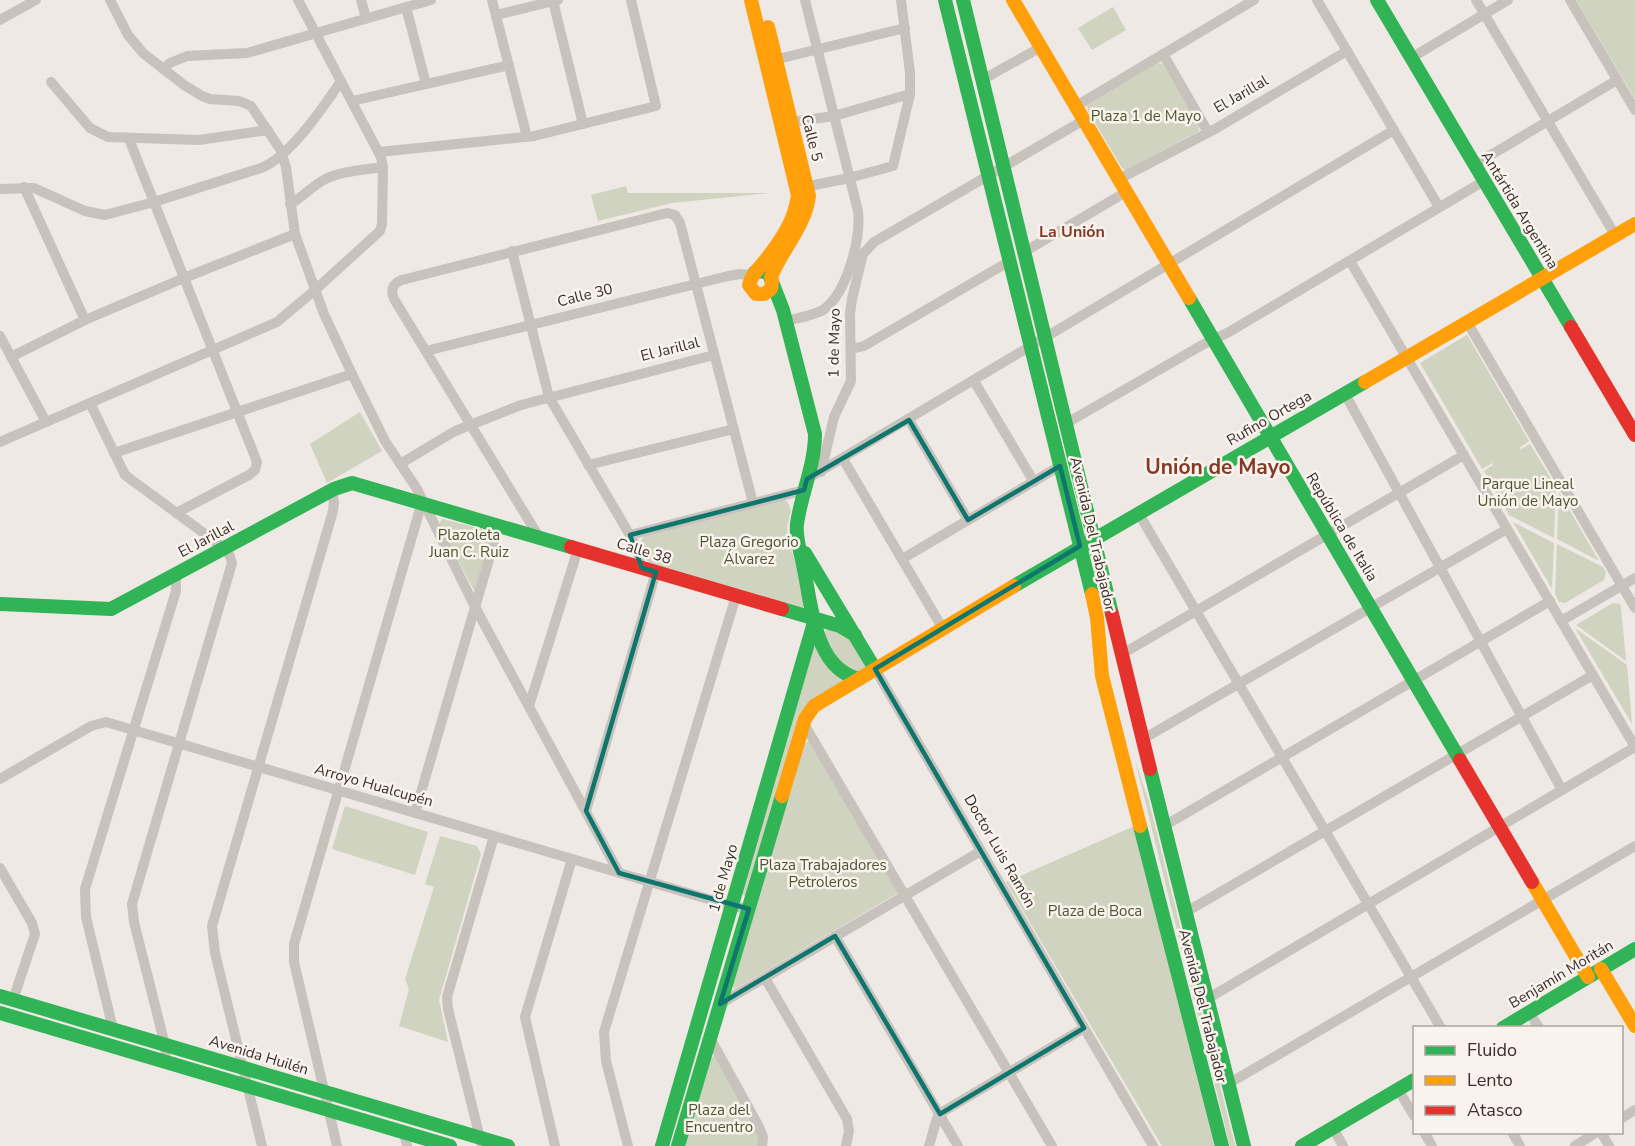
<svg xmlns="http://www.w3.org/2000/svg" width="1635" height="1146" viewBox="0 0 1635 1146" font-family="'Nunito Sans',sans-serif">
<rect width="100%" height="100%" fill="#eee9e4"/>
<!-- green -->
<g fill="#d0d3bf">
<polygon points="1576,0 1635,0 1635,99"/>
<polygon points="1113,7 1126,30 1092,50 1078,28"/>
<polygon points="1158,63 1163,64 1199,125 1199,131 1126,170 1122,168 1088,111 1087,105"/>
<polygon points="626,186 628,193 770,193 672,203 598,221 591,195"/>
<polygon points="1467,335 1529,441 1519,448 1521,449 1530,444 1556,487 1554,538 1509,515 1484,471 1493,465 1492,463 1482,469 1420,363"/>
<polygon points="360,412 382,451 327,483 310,444"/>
<polygon points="1559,492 1599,561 1557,539"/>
<polygon points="783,500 787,501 791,510 787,527 788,538 807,601 806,605 802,608 650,564 646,559 640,544 644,535"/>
<polygon points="442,519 487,530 491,536 475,592 439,525"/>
<polygon points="1513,522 1554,543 1552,589"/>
<polygon points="1557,544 1603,567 1606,573 1604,580 1565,603 1559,602 1555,594"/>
<polygon points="1613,603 1620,604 1621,607 1626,661 1576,625"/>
<polygon points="830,628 845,632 865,664 864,669 860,673 843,669 824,637 826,630"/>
<polygon points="1575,628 1627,665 1632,724"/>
<polygon points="814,641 845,680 813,700 747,897 741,894"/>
<polygon points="806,742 809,742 898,893 735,989 732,986 804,744"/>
<polygon points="1135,760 1149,802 1235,1146 1230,1146"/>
<polygon points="345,806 428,832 415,875 332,849"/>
<polygon points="1137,825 1218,1146 1162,1146 1006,882"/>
<polygon points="440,836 477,846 481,854 439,1000 448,1042 399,1026 409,989 405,979 434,887 425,884"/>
<polygon points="715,1056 757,1130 759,1146 683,1146 710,1058"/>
</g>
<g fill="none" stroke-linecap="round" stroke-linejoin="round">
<!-- street -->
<g stroke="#c8c2bd" stroke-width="10">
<polyline points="110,0 128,35 143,53 184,85 202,96 210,99 239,101 251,106 280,149 286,167 295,234 324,314 352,374 385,441 417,489 475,607 619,873"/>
<polyline points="361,0 366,18"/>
<polyline points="492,0 527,137"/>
<polyline points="1317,0 1439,207"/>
<polyline points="1476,0 1615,235"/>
<polyline points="1570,0 1635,110"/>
<polyline points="553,1 583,124"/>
<polyline points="406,7 426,84"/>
<polyline points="496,15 558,0"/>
<polyline points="0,20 36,0"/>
<polyline points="1163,54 1208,132"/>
<polyline points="1411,58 1508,0"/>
<polyline points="770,61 905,28"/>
<polyline points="163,69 170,63 187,56 247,53 431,0"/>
<polyline points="982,80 1041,47"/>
<polyline points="51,82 90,128 108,137 199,140 268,130"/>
<polyline points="352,101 509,65"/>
<polyline points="1076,106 1254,0"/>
<polyline points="791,122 834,116 910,94"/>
<polyline points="129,139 257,462 255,470 249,475 176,513"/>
<polyline points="379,152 534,136 656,106 631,0"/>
<polyline points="1474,165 1617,80"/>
<polyline points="1119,179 1215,129 1347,51"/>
<polyline points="24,187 85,320"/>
<polyline points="800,188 849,178 893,166 910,94 910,73 901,0"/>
<path d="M0,189l34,-1 51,23 20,4 49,-13 107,-34c29,-11 63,-62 80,-87"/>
<path d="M290,204c12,-6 20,-16 32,-23 17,-10 42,-11 61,-14"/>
<polyline points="512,251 549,397 634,542 642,568"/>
<polyline points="1024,252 1126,192"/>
<polyline points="1350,261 1635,747"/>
<path d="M786,321c12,-3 26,-5 37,-11 24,-16 38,-72 35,-99l-53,-211"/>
<polyline points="1467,322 1635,608"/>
<polyline points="0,336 46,422"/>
<polyline points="851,349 864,346 1010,261"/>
<polyline points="426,351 728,276 740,274 752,275"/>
<polyline points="11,357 85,320 184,278 295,234"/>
<polyline points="974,381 1034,482"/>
<polyline points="1345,394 1562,790"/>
<polyline points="90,403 125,475 224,548 230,556 232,563 132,904 134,922 166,1049 165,1061"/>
<polyline points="909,420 968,520"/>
<polyline points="1065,424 1204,344 1229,332 1484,181"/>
<polyline points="0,442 277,322 315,290 380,231 382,224 383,167 381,157 298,0"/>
<polyline points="114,453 352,374"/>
<polyline points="843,459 943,629"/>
<polyline points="400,464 455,431 521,405 714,355"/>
<polyline points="588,465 734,429"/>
<polyline points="821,472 834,417 851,381 850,314 852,299 863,254 874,242 1084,120"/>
<polyline points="807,479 1394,130"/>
<polyline points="1139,514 1441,1028"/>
<polyline points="630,535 804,490"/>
<path d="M539,537l-145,-238c-4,-9 -1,-16 8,-19l265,-67 8,2 5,8 73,280"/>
<polyline points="902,559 1060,466"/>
<polyline points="1561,621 1635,578"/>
<polyline points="1122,654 1464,455"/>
<polyline points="875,669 1153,1146"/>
<polyline points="529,706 578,549"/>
<polyline points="804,724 1052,1146"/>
<polyline points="1143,739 1507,529"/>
<polyline points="0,779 91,726 106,722 732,906 749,909"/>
<polyline points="586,811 656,572"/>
<polyline points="415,813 499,525"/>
<polyline points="1164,826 1550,601"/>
<polyline points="0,868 32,923 35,934 13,1000"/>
<polyline points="1186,912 1593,675"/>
<polyline points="835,936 958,1146"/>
<polyline points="765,978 847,1119 849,1131 846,1146"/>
<polyline points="1207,999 1635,747"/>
<polyline points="720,1004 981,851"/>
<polyline points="1529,1012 1539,1028"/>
<polyline points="113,1029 86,917 85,889 176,591 176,574"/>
<polyline points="710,1038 759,1127 763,1137 762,1146"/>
<polyline points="1228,1084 1635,846"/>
<polyline points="1398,1089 1414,1116"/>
<polyline points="1622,1118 1635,1110"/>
<polyline points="1333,1128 1343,1146"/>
<polyline points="404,1132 407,1146"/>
<polyline points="1424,1132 1432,1146"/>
<polyline points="1512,1132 1520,1146"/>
<polyline points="1601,1132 1609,1146"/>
<polyline points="262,1146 215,953 212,926 333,511 334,502 331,490"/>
<polyline points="337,1146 294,962 294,944 422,502"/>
<polyline points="482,1146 448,1009 447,997 494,836"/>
<polyline points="555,1146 525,1017 572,859"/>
<polyline points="628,1146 606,1061 604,1032 736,596"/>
<polyline points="929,1146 937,1118 944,1111 1084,1028"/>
<polyline points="1575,1146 1597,1132"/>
</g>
<!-- fast -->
<g stroke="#30b455" stroke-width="14">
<polyline points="945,0 1092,594"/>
<polyline points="963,0 1112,614"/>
<polyline points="1377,0 1571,327"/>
<path d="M755,272l7,-1 7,3 14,36 32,124c0,31 -14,60 -18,90 -2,14 5,32 7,46 8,36 10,98 55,109"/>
<polyline points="1189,298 1460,760"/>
<polyline points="805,553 875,669"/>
<polyline points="1014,586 1365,382"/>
<polyline points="0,604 111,609 334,489 352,483 571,547"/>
<polyline points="782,609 840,626 855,635"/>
<polyline points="1150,769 1244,1146"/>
<polyline points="1140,826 1222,1146"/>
<polyline points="0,996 508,1146"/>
<polyline points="0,1013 450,1146"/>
<polyline points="1503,1028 1635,949"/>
<polyline points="662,1146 815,619"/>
<polyline points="678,1146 782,796"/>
<polyline points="1302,1146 1414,1080"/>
</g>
<!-- slow -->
<g stroke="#ff9f0a" stroke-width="14">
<path d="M751,0l47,195c-3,26 -18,47 -34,67 -6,8 -13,13 -15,23l7,9h8l7,-5 1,-8"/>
<polyline points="1013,0 1189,298"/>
<path d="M768,27l41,169c-4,31 -27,53 -38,81"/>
<polyline points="1365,382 1635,224"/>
<polyline points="1092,594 1097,618 1102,676 1140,826"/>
<polyline points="782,796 805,719 814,706 1014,586"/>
<polyline points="1532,882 1588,977"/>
<polyline points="1601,969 1635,1026"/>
</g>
<!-- jam -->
<g stroke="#e5322d" stroke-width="14">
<polyline points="1571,327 1635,435"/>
<polyline points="571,547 782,609"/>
<polyline points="1112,614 1150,769"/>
<polyline points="1460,760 1532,882"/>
</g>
</g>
<!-- marked area -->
<path fill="none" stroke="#0f766e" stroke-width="4.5" stroke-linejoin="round" d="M909,420l59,100 92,-54 20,80 -205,123 209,359 -144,86 -105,-178 -115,68 29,-95 -130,-36 -33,-62 70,-239 -14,-4 -12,-33 174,-45 3,-11z"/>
<g text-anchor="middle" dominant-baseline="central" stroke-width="5" stroke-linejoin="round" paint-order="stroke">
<!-- street labels -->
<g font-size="15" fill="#392f2b" stroke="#faf3ed">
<text transform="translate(1241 94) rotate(-30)">El Jarillal</text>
<text transform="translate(812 138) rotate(76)">Calle 5</text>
<text transform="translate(1520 210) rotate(59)">Antártida Argentina</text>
<text transform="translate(585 295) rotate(-14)">Calle 30</text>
<text transform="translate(834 343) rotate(-89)">1 de Mayo</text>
<text transform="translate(670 349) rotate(-14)">El Jarillal</text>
<text transform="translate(1269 418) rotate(-30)">Rufino Ortega</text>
<text transform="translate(1342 527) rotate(59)">República de Italia</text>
<text transform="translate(1093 534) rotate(77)">Avenida Del Trabajador</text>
<text transform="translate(206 539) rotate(-28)">El Jarillal</text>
<text transform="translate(644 551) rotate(17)">Calle 38</text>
<text transform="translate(374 785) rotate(16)">Arroyo Hualcupén</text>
<text transform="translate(1000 851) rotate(60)">Doctor Luis Ramón</text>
<text transform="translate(723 878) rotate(-74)">1 de Mayo</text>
<text transform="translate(1561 974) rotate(-31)">Benjamín Moritán</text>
<text transform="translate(1203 1006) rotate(76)">Avenida Del Trabajador</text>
<text transform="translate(259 1055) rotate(17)">Avenida Huilén</text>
</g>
<!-- park labels -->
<g font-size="15" fill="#49562f" stroke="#faf3ed">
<text x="1146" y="116">Plaza 1 de Mayo</text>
<text x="1528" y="484">Parque Lineal<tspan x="1528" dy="17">Unión de Mayo</tspan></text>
<text x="469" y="535">Plazoleta<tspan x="469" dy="17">Juan C. Ruiz</tspan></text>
<text x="749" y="542">Plaza Gregorio<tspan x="749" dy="17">Álvarez</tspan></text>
<text x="823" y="865">Plaza Trabajadores<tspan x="823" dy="17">Petroleros</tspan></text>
<text x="1095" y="911">Plaza de Boca</text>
<text x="719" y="1110">Plaza del<tspan x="719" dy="17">Encuentro</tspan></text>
</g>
<!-- neighbourhood labels -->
<g font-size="16" font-weight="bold" fill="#853a26" stroke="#faf3ed">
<text x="1072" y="232">La Unión</text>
</g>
<!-- district labels -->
<g font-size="21" font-weight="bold" fill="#853a26" stroke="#faf3ed">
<text x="1218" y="467">Unión de Mayo</text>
</g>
</g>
<!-- legend -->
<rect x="1413" y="1026" width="210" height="108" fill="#faf3ed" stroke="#ada59f" stroke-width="1.5"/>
<rect x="1425" y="1046" width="30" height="9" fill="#30b455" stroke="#ada59f" stroke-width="1.5"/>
<text x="1467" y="1056" font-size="18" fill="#392f2b">Fluido</text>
<rect x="1425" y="1076" width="30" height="9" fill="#ff9f0a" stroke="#ada59f" stroke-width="1.5"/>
<text x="1467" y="1086" font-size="18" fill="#392f2b">Lento</text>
<rect x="1425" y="1106" width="30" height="9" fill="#e5322d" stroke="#ada59f" stroke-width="1.5"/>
<text x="1467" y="1116" font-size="18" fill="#392f2b">Atasco</text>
</svg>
